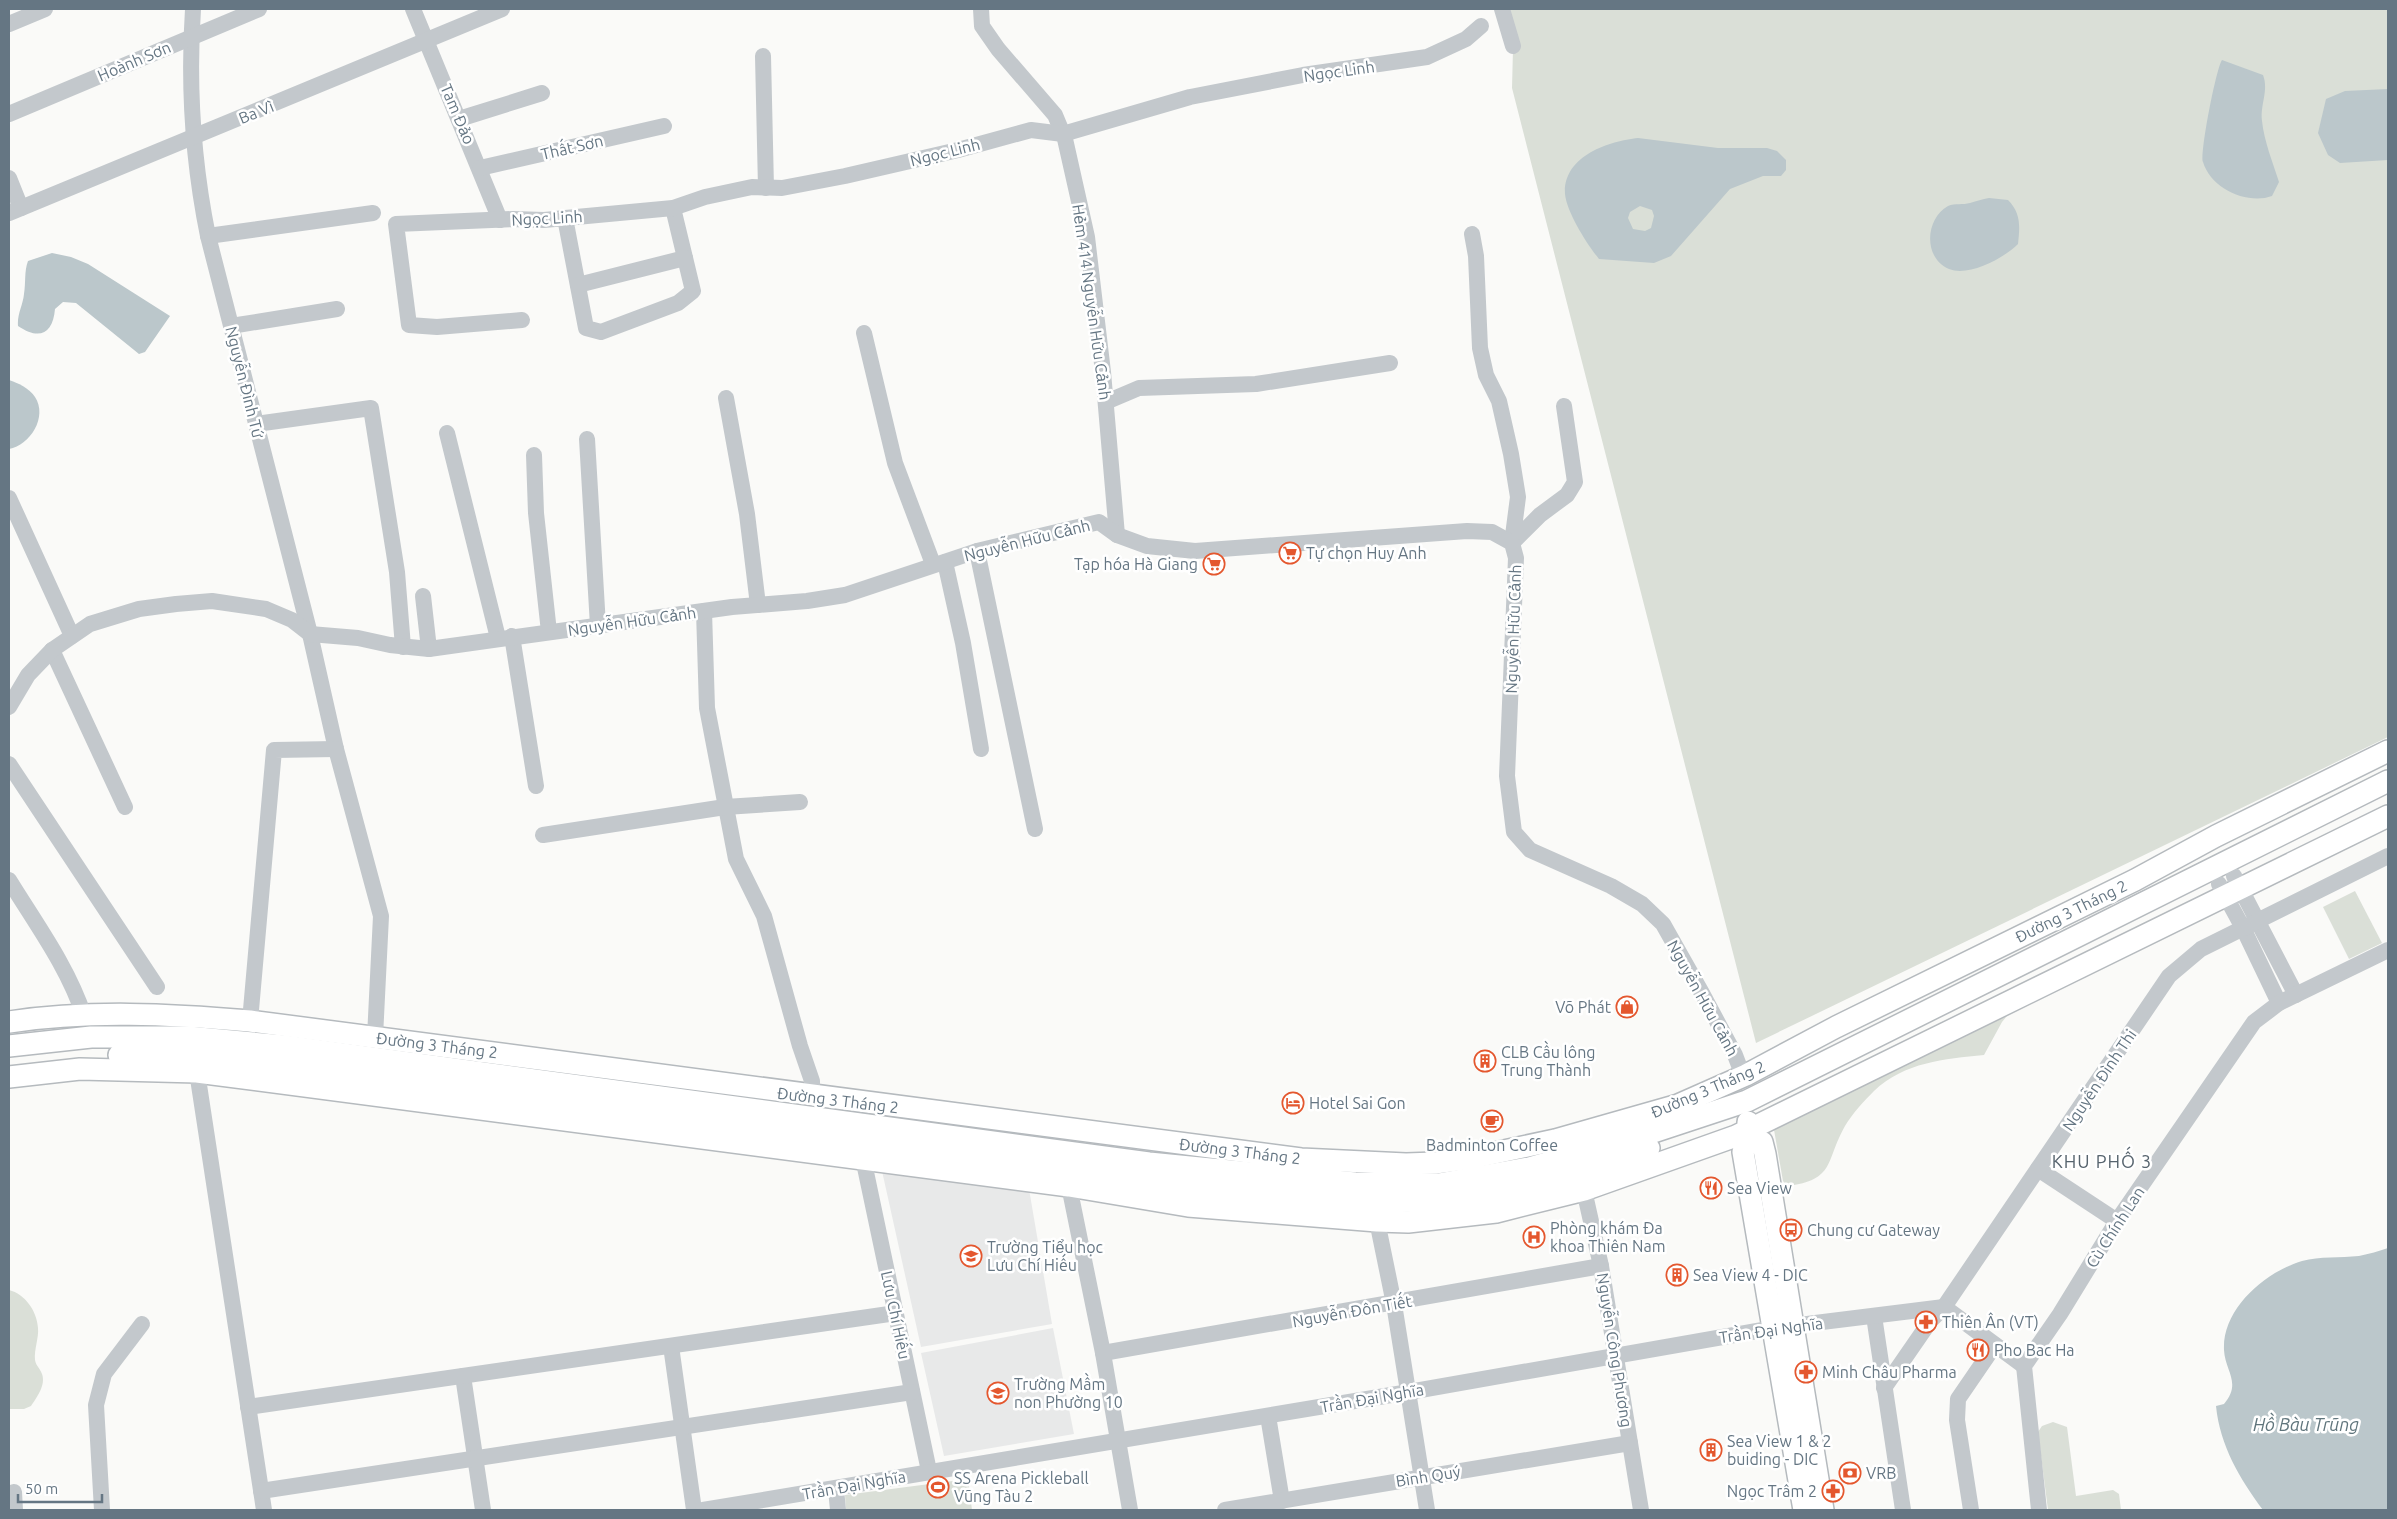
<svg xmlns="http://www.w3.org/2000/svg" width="2397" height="1519" viewBox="0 0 2397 1519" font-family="Ubuntu,sans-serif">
<rect width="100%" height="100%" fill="#fafaf8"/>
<!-- built -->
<g fill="#e8e9e9">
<polygon points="882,1171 1029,1189 1052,1324 921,1347"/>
<polygon points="1053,1328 1074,1434 944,1456 921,1353"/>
</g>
<!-- green -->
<g fill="#dadfd7">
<polygon points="1502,9 2388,9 2388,737 1756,1043 1512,88 1513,49"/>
<polygon points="2355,891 2382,943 2349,959 2323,907"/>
<path d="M2024,995l-22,27 -18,33c-40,4 -79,7 -110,36 -10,10 -22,23 -29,35 -20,35 -9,54 -58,60l-4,-5 -10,-57z"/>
<path d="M9,1290c16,4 28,21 29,38 1,10 -4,21 -3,32 1,6 5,8 7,14 4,11 -5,23 -11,32l-7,3h-15z"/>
<polygon points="2053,1422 2067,1427 2076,1496 2113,1490 2119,1494 2121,1510 2048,1510 2038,1432 2042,1426"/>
<polygon points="968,1479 972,1510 846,1510 845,1495"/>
</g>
<!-- water -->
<g fill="#bbc7cb" fill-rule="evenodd">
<path d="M2222,60l41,15c6,16 -3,29 -1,46 2,20 11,42 17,61l-7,14c-24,9 -61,-7 -69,-34 -3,-10 13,-93 19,-102z"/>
<polygon points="2388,89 2388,160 2340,163 2328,155 2318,133 2326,99 2345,91"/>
<path d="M1638,138l80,10h49l10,3 9,9v10l-5,6h-18l-33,13 -59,67 -17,7 -55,-4c-12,-15 -32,-46 -34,-65 -2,-38 44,-53 73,-56zM1640,206l12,4 2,6 -3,12 -6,3 -12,-2 -5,-11 2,-6z"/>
<path d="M1989,198l19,2c13,13 12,26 10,44 -14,14 -49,33 -69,25 -26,-11 -24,-50 -1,-63 7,-3 15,-1 22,-3 7,-2 12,-4 19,-5z"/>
<path d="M52,253l19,4 17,7 82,52 -25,36 -6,2 -63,-51 -13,-1 -8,7c-2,24 -15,32 -37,17 -1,-12 5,-21 6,-32 2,-12 0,-22 4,-33z"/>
<path d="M9,380c9,3 20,8 26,17 13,20 -5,48 -26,52z"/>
<path d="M2388,1248v262h-125c-23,-31 -43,-64 -47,-104l8,-2c18,-21 1,-33 0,-54 -2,-41 41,-78 78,-89 18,-5 38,-3 57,-5 10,-2 20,-5 29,-8z"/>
</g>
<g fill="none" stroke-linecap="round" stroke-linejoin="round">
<!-- major casing -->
<g stroke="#b5babe" stroke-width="24">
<g id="major">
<path d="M9,1022c80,-12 161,-8 241,-1l1051,138 105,5 29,-1 36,-5 84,-18 123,-35 68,-30 90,-48 299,-147 81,-44 172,-85"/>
<polyline points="9,1046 91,1037 188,1037 284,1046 1149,1163 1355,1183 1439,1184 1529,1168 1641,1136 1747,1101 2388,781"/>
<polyline points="119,1055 184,1054 279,1064 1143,1181 1352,1202 1445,1201 1535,1186 1649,1148"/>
<polyline points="9,1077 80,1069 197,1072 1069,1186 1188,1206 1377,1221 1408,1222 1496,1212 1584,1190 1736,1136 2388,816"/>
<polyline points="1748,1122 1749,1137 1743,1152 1804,1510"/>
<polyline points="1749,1137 1762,1142 1765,1154 1823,1510"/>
</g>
</g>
<!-- minor -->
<g stroke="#c3c8cc" stroke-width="16">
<path d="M193,9c-5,76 0,153 15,227l102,398 26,115 45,167 -6,121"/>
<polyline points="413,9 500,220"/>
<polyline points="981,9 982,26 998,49 1055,115 1065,139 1087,237 1103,372 1117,535"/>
<polyline points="1502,9 1513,46"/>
<polyline points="9,24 45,9"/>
<polyline points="763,56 766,188"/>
<polyline points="9,114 259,9"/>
<polyline points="459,119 542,93"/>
<polyline points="480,168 664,126"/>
<polyline points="9,178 21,208"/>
<polyline points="9,213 502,9"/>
<polyline points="565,218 586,328 601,332 678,303 693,291 673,208"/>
<polyline points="1472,234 1476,256 1480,348 1486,375 1499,401 1511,454 1518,497 1512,543 1540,515 1567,495 1575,482 1564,406"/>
<polyline points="208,236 373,213"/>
<polyline points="578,285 685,258"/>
<polyline points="522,320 437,327 409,325 396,224 513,219 544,220 673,208 705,197 752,187 782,188 845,176 958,150 1031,130 1063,134 1190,97 1303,75 1427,57 1466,39 1481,26"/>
<polyline points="231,326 337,309"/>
<polyline points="864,333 895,463 933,564"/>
<polyline points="726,398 747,514 758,605"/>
<polyline points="1106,402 1139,388 1256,384 1390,363"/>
<polyline points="256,424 371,408 397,572 403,647"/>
<polyline points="447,433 498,638"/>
<polyline points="587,439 598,626"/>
<polyline points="534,455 536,513 549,632"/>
<polyline points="9,498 72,636"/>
<polyline points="977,551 1035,829"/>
<polyline points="945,562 963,643 981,749"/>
<polyline points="423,596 429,649"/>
<polyline points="704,611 707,708 736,859 764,916 800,1046 812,1081 812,1096"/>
<polyline points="512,636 536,786"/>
<polyline points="52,650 125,807"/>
<polyline points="9,707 28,675 52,650 90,624 139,609 176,604 212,601 266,609 292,620 310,634 358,638 390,645 429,649 732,607 807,601 845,595 977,551 1099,522 1117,535 1147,546 1195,551 1467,531 1492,532 1512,543 1516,558 1507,776 1514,832 1530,850 1611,886 1642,904 1663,924 1703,995 1735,1055 1743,1076"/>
<polyline points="9,764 157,987"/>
<polyline points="543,835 725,807 800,802"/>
<polyline points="2234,876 2296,995"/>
<path d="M9,880c27,44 59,87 75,136"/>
<polyline points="2219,884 2243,928 2279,1003"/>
<polyline points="250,1021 274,750 336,749"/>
<polyline points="197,1072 264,1510"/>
<polyline points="863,1158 929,1471"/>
<polyline points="2038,1169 2117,1221"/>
<polyline points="1070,1176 1069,1186 1103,1353 1130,1510"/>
<polyline points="1584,1190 1601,1266 1641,1510"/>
<polyline points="1377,1221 1394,1304 1427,1510"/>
<polyline points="1874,1316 1903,1510"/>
<polyline points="671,1346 694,1510"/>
<polyline points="1103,1353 1601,1266"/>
<polyline points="463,1376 483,1510"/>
<polyline points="1884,1388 1931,1320 1944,1307 2169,976 2201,949 2388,856"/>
<polyline points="248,1407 896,1313"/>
<polyline points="1268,1416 1282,1501"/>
<polyline points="836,1489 838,1510"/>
<polyline points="261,1491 912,1392"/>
<polyline points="14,1492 15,1510"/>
<polyline points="102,1510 96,1405 104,1374 142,1324"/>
<polyline points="703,1510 1409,1392 1774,1328 1944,1307 2024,1366"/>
<polyline points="1225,1510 1630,1443"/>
<polyline points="1971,1510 1957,1420 1958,1399 1995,1345"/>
<polyline points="2039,1510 2024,1366 2060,1314 2117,1221 2254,1022 2279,1003 2388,950"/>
</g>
<!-- major -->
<use href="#major" stroke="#fff" stroke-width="21"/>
</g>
<!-- icons -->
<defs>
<g id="supermarket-ring" transform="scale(1.125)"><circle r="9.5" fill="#fff" stroke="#e4572e" stroke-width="1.5"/><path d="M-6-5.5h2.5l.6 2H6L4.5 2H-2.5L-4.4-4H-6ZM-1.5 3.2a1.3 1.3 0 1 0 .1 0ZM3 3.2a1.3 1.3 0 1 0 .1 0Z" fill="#e4572e"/></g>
<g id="shop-ring" transform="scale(1.125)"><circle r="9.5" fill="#fff" stroke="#e4572e" stroke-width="1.5"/><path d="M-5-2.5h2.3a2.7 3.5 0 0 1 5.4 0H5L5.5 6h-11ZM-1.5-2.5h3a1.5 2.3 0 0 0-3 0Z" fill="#e4572e"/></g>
<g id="building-ring" transform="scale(1.125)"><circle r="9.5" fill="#fff" stroke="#e4572e" stroke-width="1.5"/><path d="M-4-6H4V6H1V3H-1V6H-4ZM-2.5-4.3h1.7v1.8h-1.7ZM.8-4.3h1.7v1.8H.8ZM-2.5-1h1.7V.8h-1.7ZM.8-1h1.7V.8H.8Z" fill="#e4572e"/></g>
<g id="hotel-ring" transform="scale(1.125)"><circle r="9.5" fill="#fff" stroke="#e4572e" stroke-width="1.5"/><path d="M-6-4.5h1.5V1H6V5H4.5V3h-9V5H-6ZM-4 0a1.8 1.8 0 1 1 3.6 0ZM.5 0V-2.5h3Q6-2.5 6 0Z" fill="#e4572e"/></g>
<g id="cafe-ring" transform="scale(1.125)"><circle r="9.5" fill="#fff" stroke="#e4572e" stroke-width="1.5"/><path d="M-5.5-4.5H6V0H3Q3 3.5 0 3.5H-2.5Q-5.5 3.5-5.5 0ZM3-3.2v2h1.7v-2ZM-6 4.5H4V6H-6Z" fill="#e4572e"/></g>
<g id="restaurant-ring" transform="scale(1.125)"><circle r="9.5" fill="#fff" stroke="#e4572e" stroke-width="1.5"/><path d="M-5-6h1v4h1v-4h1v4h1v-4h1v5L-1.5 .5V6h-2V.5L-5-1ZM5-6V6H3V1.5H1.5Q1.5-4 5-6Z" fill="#e4572e"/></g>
<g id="bus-ring" transform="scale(1.125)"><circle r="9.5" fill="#fff" stroke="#e4572e" stroke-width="1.5"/><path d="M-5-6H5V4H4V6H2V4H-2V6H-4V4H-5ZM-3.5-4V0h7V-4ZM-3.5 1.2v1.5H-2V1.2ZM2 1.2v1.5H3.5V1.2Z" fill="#e4572e"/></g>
<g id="hospital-ring" transform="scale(1.125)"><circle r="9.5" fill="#fff" stroke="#e4572e" stroke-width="1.5"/><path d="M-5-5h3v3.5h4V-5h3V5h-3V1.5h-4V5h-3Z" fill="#e4572e"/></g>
<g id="school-ring" transform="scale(1.125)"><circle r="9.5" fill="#fff" stroke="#e4572e" stroke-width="1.5"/><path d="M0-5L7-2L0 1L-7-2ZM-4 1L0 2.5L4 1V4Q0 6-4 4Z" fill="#e4572e"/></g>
<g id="pharmacy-ring" transform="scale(1.125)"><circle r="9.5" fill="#fff" stroke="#e4572e" stroke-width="1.5"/><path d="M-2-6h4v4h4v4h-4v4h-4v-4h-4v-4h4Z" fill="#e4572e"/></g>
<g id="bank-ring" transform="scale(1.125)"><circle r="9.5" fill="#fff" stroke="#e4572e" stroke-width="1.5"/><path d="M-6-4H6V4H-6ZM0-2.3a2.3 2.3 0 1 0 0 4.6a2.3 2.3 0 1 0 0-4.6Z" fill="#e4572e"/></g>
<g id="stadium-ring" transform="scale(1.125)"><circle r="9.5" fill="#fff" stroke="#e4572e" stroke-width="1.5"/><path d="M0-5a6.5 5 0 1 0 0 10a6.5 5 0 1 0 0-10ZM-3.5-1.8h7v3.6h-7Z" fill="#e4572e"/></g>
</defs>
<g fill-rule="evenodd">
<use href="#supermarket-ring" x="1290" y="553"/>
<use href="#supermarket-ring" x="1214" y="564"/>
<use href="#shop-ring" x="1627" y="1007"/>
<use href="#building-ring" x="1485" y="1061"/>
<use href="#hotel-ring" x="1293" y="1103"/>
<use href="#cafe-ring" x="1492" y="1121"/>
<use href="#restaurant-ring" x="1711" y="1188"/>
<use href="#bus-ring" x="1791" y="1230"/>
<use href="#hospital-ring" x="1534" y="1237"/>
<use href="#school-ring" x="971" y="1256"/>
<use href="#building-ring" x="1677" y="1275"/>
<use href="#pharmacy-ring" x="1926" y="1322"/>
<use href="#restaurant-ring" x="1978" y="1350"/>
<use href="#pharmacy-ring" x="1806" y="1372"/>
<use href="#school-ring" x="998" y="1393"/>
<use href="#building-ring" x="1711" y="1450"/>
<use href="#bank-ring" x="1850" y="1473"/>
<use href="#stadium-ring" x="938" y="1487"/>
<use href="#pharmacy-ring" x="1833" y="1491"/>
</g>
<g text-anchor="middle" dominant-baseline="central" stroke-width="5" stroke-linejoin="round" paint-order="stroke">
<!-- street labels -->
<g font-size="16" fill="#657683" stroke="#fff">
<text transform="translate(134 61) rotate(-23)">Hoành Sơn</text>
<text transform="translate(1339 71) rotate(-8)">Ngọc Linh</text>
<text transform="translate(256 112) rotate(-22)">Ba Vì</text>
<text transform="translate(458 114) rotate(67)">Tam Đảo</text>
<text transform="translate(572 147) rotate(-13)">Thất Sơn</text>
<text transform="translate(945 152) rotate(-14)">Ngọc Linh</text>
<text transform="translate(547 218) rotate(-3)">Ngọc Linh</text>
<text transform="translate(1092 302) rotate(82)">Hẻm 414 Nguyễn Hữu Cảnh</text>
<text transform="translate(245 382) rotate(76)">Nguyễn Đình Tứ</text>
<text transform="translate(1027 540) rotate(-14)">Nguyễn Hữu Cảnh</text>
<text transform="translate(632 621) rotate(-8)">Nguyễn Hữu Cảnh</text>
<text transform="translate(1513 629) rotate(-88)">Nguyễn Hữu Cảnh</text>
<text transform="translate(2071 911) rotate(-26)">Đường 3 Tháng 2</text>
<text transform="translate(1703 998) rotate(61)">Nguyễn Hữu Cảnh</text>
<text transform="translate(437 1045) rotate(7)">Đường 3 Tháng 2</text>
<text transform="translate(2099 1080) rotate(-56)">Nguyễn Đình Thi</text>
<text transform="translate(1708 1089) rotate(-23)">Đường 3 Tháng 2</text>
<text transform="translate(838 1100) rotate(7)">Đường 3 Tháng 2</text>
<text transform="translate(1240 1151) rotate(7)">Đường 3 Tháng 2</text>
<text transform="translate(2115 1227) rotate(-57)">Cù Chính Lan</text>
<text transform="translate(1352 1311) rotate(-10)">Nguyễn Đôn Tiết</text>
<text transform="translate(896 1315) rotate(78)">Lưu Chí Hiếu</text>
<text transform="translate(1771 1330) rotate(-8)">Trần Đại Nghĩa</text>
<text transform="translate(1615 1350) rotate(81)">Nguyễn Công Phương</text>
<text transform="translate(1372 1398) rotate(-10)">Trần Đại Nghĩa</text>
<text transform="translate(1428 1476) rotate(-9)">Bình Quý</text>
<text transform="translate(854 1485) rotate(-10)">Trần Đại Nghĩa</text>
</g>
<!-- poi labels -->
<g font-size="16" fill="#657683" stroke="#fff" text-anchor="start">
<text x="1306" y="553">Tự chọn Huy Anh</text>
<text x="1198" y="564" text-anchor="end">Tạp hóa Hà Giang</text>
<text x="1611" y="1007" text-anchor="end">Võ Phát</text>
<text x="1501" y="1052">CLB Cầu lông<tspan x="1501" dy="18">Trung Thành</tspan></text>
<text x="1309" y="1103">Hotel Sai Gon</text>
<text x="1492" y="1145" text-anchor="middle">Badminton Coffee</text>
<text x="1727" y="1188">Sea View</text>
<text x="1550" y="1228">Phòng khám Đa<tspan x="1550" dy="18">khoa Thiên Nam</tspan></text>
<text x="1807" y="1230">Chung cư Gateway</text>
<text x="987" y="1247">Trường Tiểu học<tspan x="987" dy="18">Lưu Chí Hiếu</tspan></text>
<text x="1693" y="1275">Sea View 4 - DIC</text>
<text x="1942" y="1322">Thiên Ân (VT)</text>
<text x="1994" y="1350">Pho Bac Ha</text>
<text x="1822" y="1372">Minh Châu Pharma</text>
<text x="1014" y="1384">Trường Mầm<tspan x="1014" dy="18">non Phường 10</tspan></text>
<text x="1727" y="1441">Sea View 1 &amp; 2<tspan x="1727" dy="18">buiding - DIC</tspan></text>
<text x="1866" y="1473">VRB</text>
<text x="954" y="1478">SS Arena Pickleball<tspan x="954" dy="18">Vũng Tàu 2</tspan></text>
<text x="1817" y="1491" text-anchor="end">Ngọc Trâm 2</text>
</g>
<!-- neighbourhood labels -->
<g font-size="18" letter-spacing="1" fill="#57646e" stroke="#fff">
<text x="2102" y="1161">KHU PHỐ 3</text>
</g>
<!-- water labels -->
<g font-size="18" font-style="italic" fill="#60757c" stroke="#fff">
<text x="2306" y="1424">Hồ Bàu Trũng</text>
</g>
</g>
<!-- border -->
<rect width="2397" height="1519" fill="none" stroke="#657683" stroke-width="20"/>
<!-- scale -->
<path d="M18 1494v8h84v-8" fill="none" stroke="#657683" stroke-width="2.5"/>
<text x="25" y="1494" font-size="15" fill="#657683" stroke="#ffffff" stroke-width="4" paint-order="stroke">50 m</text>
</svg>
